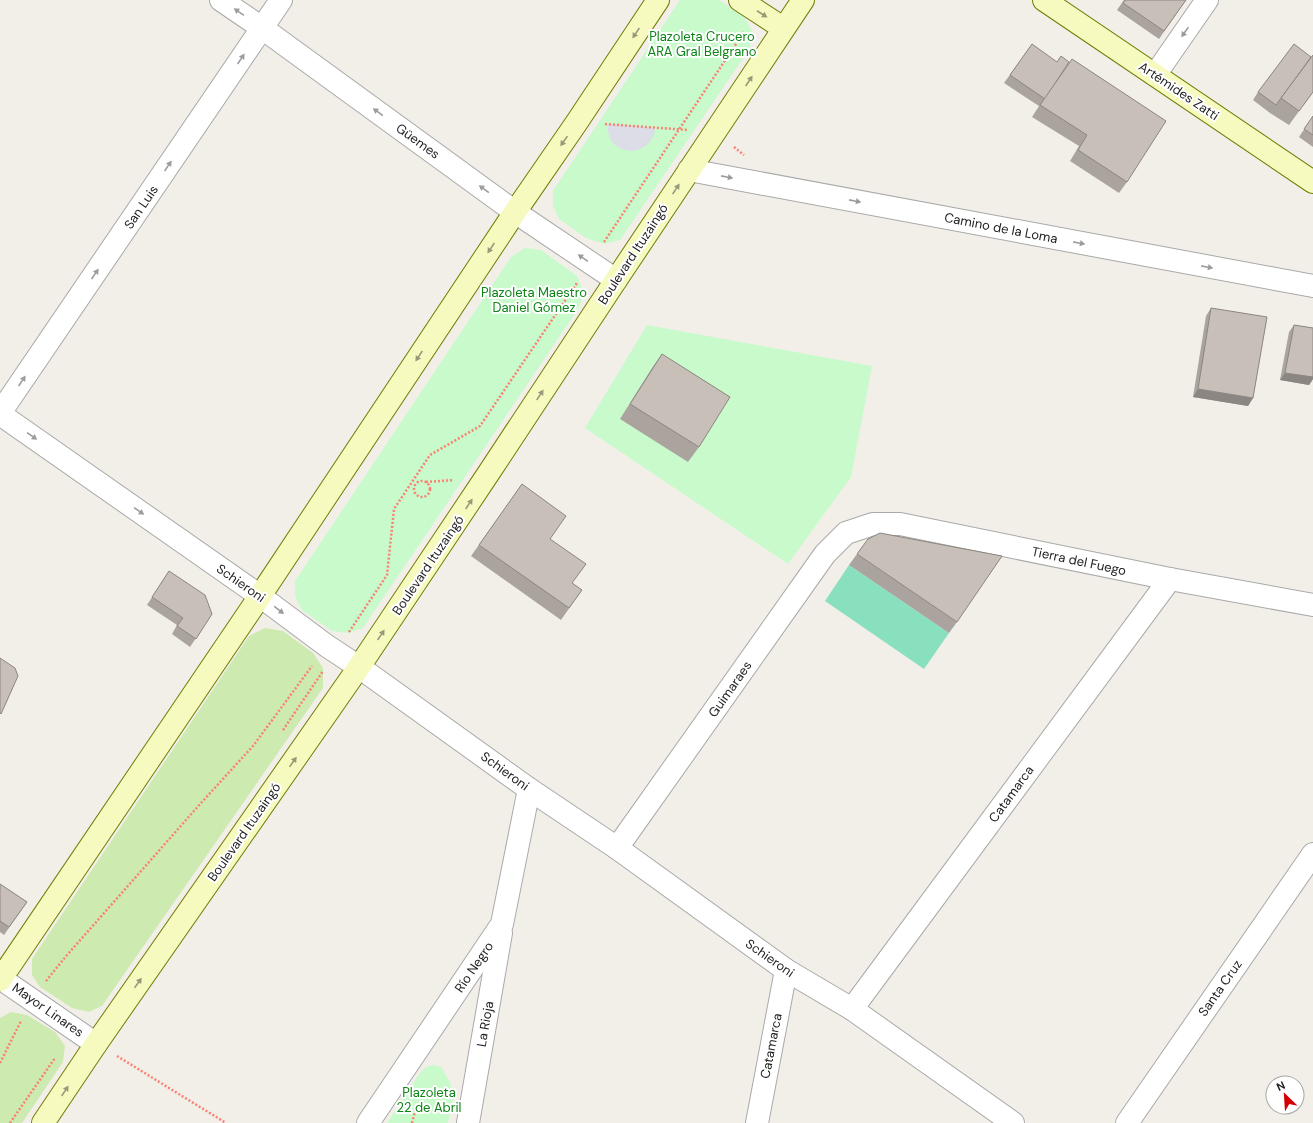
<svg xmlns="http://www.w3.org/2000/svg" width="1313" height="1123" viewBox="0 0 1313 1123" font-family="'DM Sans',sans-serif">
<rect width="100%" height="100%" fill="#f2efe9"/>
<!-- grass -->
<g fill="#cdebb0">
<polygon points="265,628 283,631 313,653 323,668 323,688 102,1006 89,1012 72,1008 40,987 32,975 32,959 249,636"/>
<polygon points="11,1012 27,1015 55,1032 65,1046 63,1062 22,1123 0,1123 0,1018"/>
</g>
<!-- park -->
<g fill="#c8facc">
<polygon points="680,0 719,0 742,15 752,30 750,48 620,240 604,244 586,238 559,219 553,206 553,191"/>
<polygon points="525,248 541,250 577,276 583,291 580,306 363,628 348,633 332,631 302,610 295,596 295,581 511,257"/>
<polygon points="647,325 872,366 851,477 788,564 585,428"/>
<polygon points="434,1065 441,1067 450,1082 453,1100 448,1123 387,1123 420,1073 426,1067"/>
</g>
<!-- pitch -->
<polygon fill="#88e0be" points="849,565 949,633 924,669 825,601"/>
<!-- plaza -->
<polygon fill="#dddde8" points="608,124 655,128 654,135 650,142 644,147 637,150 629,151 621,149 615,145 610,139 608,131"/>
<g fill="none" stroke-linecap="round" stroke-linejoin="round">
<!-- street casing -->
<g stroke="#a9a9a9" stroke-width="24">
<g id="street">
<polyline points="221,0 262,28 515,212 616,280"/>
<polyline points="1155,75 1207,0"/>
<polyline points="689,170 1313,286"/>
<polyline points="0,413 281,0"/>
<polyline points="0,414 260,596 327,646 359,667 529,789 617,848 786,970 852,1009 1013,1123"/>
<polyline points="617,848 825,554 846,533 873,524 900,524 1170,579 1313,605"/>
<polyline points="0,978 96,1044"/>
<polyline points="852,1009 1170,579"/>
<polyline points="368,1123 502,924 529,789"/>
<polyline points="468,1123 501,933"/>
<polyline points="757,1123 786,970"/>
<polyline points="1127,1123 1313,854"/>
</g>
</g>
<!-- secondary casing -->
<g stroke="#707d05" stroke-width="24">
<g id="secondary">
<polyline points="740,0 783,28"/>
<polyline points="1044,0 1313,182"/>
<polyline points="0,980 260,596 515,212 577,122 658,0"/>
<polyline points="43,1123 96,1044 359,667 488,474 616,280 803,0"/>
</g>
</g>
<!-- path -->
<g stroke="#fa8072" stroke-width="2.5" stroke-dasharray="2 2" stroke-linecap="butt">
<polyline points="605,124 688,130"/>
<polyline points="734,147 744,155"/>
<polyline points="604,242 744,32"/>
<circle cx="422" cy="489" r="8"/>
<polyline points="426,482 454,480"/>
<polyline points="349,632 387,575 394,509 430,455 480,426 577,283"/>
<polyline points="283,730 323,671"/>
<polyline points="46,981 67,955 201,803 253,746 312,666"/>
<polyline points="117,1056 226,1123"/>
<polyline points="0,1063 21,1021"/>
<polyline points="10,1123 55,1058"/>
<polyline points="412,1123 416,1108"/>
</g>
<!-- street -->
<use href="#street" stroke="#fff" stroke-width="22"/>
<!-- secondary -->
<use href="#secondary" stroke="#f7fabf" stroke-width="22"/>
</g>
<!-- wall -->
<g fill="#aba49e">
<polygon points="1124,0 1186,0 1159,39 1117,10"/>
<polygon points="1032,44 1127,182 1119,193 1070,161 1079,146 1032,117 1039,106 1004,83"/>
<polygon points="1258,92 1313,92 1289,125 1270,113 1253,100"/>
<polygon points="1313,116 1313,147 1299,137"/>
<polygon points="1211,308 1253,398 1248,406 1193,397 1206,316"/>
<polygon points="1294,325 1313,328 1313,379 1309,385 1280,380 1289,332"/>
<polygon points="662,354 699,447 688,462 620,419 652,368"/>
<polygon points="522,484 572,583 582,590 561,620 471,556"/>
<polygon points="857,554 957,622 949,633 849,565"/>
<polygon points="169,571 212,614 190,647 172,634 177,625 147,605"/>
<polygon points="0,884 27,902 4,935 0,932"/>
</g>
<!-- shaded-wall -->
<g fill="#8b8681">
<polygon points="1285,373 1313,377 1313,379 1309,385 1280,380"/>
<polygon points="1198,389 1253,398 1248,406 1193,397"/>
</g>
<!-- building -->
<g fill="#c7bfb8" stroke="#8b8681">
<polygon points="1125,0 1186,0 1164,31 1123,3"/>
<polygon points="1032,44 1057,62 1061,56 1069,62 1045,99 1010,75"/>
<polygon points="1294,44 1311,57 1276,105 1258,92"/>
<polygon points="1313,55 1313,92 1299,111 1281,98"/>
<polygon points="1072,59 1166,121 1127,182 1078,150 1087,135 1040,105"/>
<polygon points="1313,116 1313,135 1304,129"/>
<polygon points="1211,308 1267,317 1253,398 1198,389"/>
<polygon points="1294,325 1313,328 1313,377 1285,373"/>
<polygon points="662,354 730,397 699,447 630,404"/>
<polygon points="522,484 566,516 550,539 586,564 572,583 582,590 569,608 479,545"/>
<polygon points="880,533 1002,556 957,622 857,554 868,539"/>
<polygon points="169,571 205,595 212,614 196,639 177,626 183,618 152,597"/>
<polygon points="0,658 15,668 18,676 1,714 0,713"/>
<polygon points="0,884 27,902 9,927 0,921"/>
</g>
<!-- one-way arrows -->
<defs><path id="oneway-solid" d="M-6-.8H1V-3.2L6.5 0L1 3.2V.8H-6Z"/></defs>
<g fill="#9c9c9c">
<use href="#oneway-solid" transform="translate(239 12) rotate(-145)"/>
<use href="#oneway-solid" transform="translate(1185 32) rotate(125)"/>
<use href="#oneway-solid" transform="translate(241 59) rotate(-56)"/>
<use href="#oneway-solid" transform="translate(378 112) rotate(-144)"/>
<use href="#oneway-solid" transform="translate(168 166) rotate(-56)"/>
<use href="#oneway-solid" transform="translate(727 177) rotate(11)"/>
<use href="#oneway-solid" transform="translate(484 189) rotate(-144)"/>
<use href="#oneway-solid" transform="translate(855 201) rotate(11)"/>
<use href="#oneway-solid" transform="translate(1079 243) rotate(11)"/>
<use href="#oneway-solid" transform="translate(583 258) rotate(-146)"/>
<use href="#oneway-solid" transform="translate(1207 267) rotate(11)"/>
<use href="#oneway-solid" transform="translate(95 274) rotate(-56)"/>
<use href="#oneway-solid" transform="translate(22 381) rotate(-56)"/>
<use href="#oneway-solid" transform="translate(32 436) rotate(35)"/>
<use href="#oneway-solid" transform="translate(139 511) rotate(35)"/>
<use href="#oneway-solid" transform="translate(279 610) rotate(37)"/>
</g>
<g fill="#979978">
<use href="#oneway-solid" transform="translate(762 14) rotate(33)"/>
<use href="#oneway-solid" transform="translate(636 33) rotate(124)"/>
<use href="#oneway-solid" transform="translate(749 81) rotate(-57)"/>
<use href="#oneway-solid" transform="translate(564 141) rotate(125)"/>
<use href="#oneway-solid" transform="translate(676 189) rotate(-56)"/>
<use href="#oneway-solid" transform="translate(491 248) rotate(124)"/>
<use href="#oneway-solid" transform="translate(419 356) rotate(124)"/>
<use href="#oneway-solid" transform="translate(540 395) rotate(-57)"/>
<use href="#oneway-solid" transform="translate(469 504) rotate(-56)"/>
<use href="#oneway-solid" transform="translate(381 635) rotate(-56)"/>
<use href="#oneway-solid" transform="translate(293 762) rotate(-55)"/>
<use href="#oneway-solid" transform="translate(138 983) rotate(-55)"/>
<use href="#oneway-solid" transform="translate(65 1091) rotate(-56)"/>
</g>
<g text-anchor="middle" dominant-baseline="central" stroke-width="4" stroke-linejoin="round" paint-order="stroke">
<!-- park labels -->
<g font-size="13" fill="#0c8416" stroke="#fff">
<text x="702" y="36">Plazoleta Crucero<tspan x="702" dy="15">ARA Gral Belgrano</tspan></text>
<text x="534" y="292">Plazoleta Maestro<tspan x="534" dy="15">Daniel Gómez</tspan></text>
<text x="429" y="1092">Plazoleta<tspan x="429" dy="15">22 de Abril</tspan></text>
</g>
<!-- street labels -->
<g font-size="13" fill="#222" stroke="#fff">
<text transform="translate(1179 91) rotate(34)">Artémides Zatti</text>
<text transform="translate(418 141) rotate(36)">Güemes</text>
<text transform="translate(141 207) rotate(-56)">San Luis</text>
<text transform="translate(1001 228) rotate(11)">Camino de la Loma</text>
<text transform="translate(633 254) rotate(-57)">Boulevard Ituzaingó</text>
<text transform="translate(1079 561) rotate(12)">Tierra del Fuego</text>
<text transform="translate(428 565) rotate(-56)">Boulevard Ituzaingó</text>
<text transform="translate(241 583) rotate(35)">Schieroni</text>
<text transform="translate(730 689) rotate(-55)">Guimaraes</text>
<text transform="translate(505 771) rotate(36)">Schieroni</text>
<text transform="translate(1011 794) rotate(-54)">Catamarca</text>
<text transform="translate(244 832) rotate(-55)">Boulevard Ituzaingó</text>
<text transform="translate(770 958) rotate(35)">Schieroni</text>
<text transform="translate(474 967) rotate(-56)">Río Negro</text>
<text transform="translate(1220 988) rotate(-55)">Santa Cruz</text>
<text transform="translate(48 1010) rotate(35)">Mayor Linares</text>
<text transform="translate(485 1024) rotate(-80)">La Rioja</text>
<text transform="translate(771 1046) rotate(-79)">Catamarca</text>
</g>
</g>
<!-- north arrow -->
<g transform="translate(1285 1095) rotate(335)"><circle r="19" fill="#ffffff" stroke="#a7a7a7"/>
<path d="M0-3L7 15L0 10L-7 15Z" fill="#d40000"/>
<text y="-6" font-size="11" font-weight="bold" text-anchor="middle" fill="#222222">N</text>
</g>
</svg>
